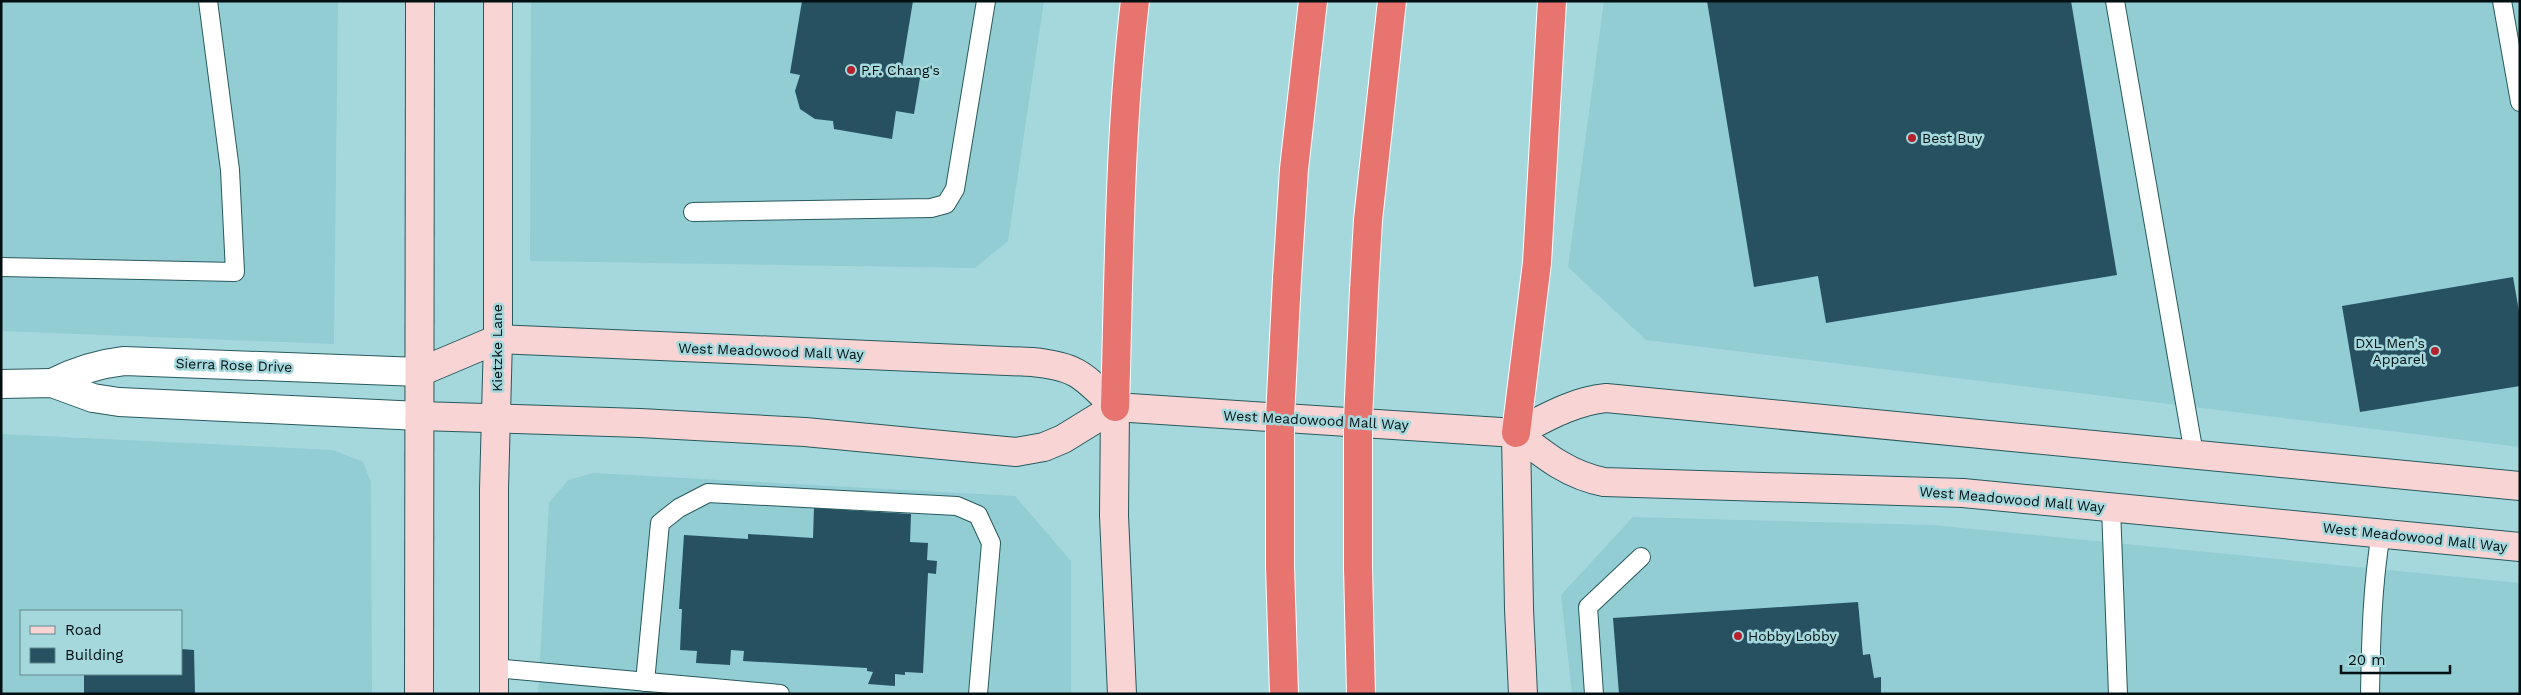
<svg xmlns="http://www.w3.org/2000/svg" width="2521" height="695" viewBox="0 0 2521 695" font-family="'Work Sans',sans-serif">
<rect width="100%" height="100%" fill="#a5d8dc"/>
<!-- built -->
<g fill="#91cdd3" fill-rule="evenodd">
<polygon points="1,1 338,1 334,344 1,331"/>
<polygon points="531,1 1044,1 1008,241 975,268 530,261"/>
<polygon points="1604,1 2520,1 2520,447 1646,340 1568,267"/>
<path d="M1,434l332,16 30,12 8,20 1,212h-371zM21,611h160v63h-160z"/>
<polygon points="593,473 1015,496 1071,561 1071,694 538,694 549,503 568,480"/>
<polygon points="1633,517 1932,525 2520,583 2520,694 1572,694 1561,595"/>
</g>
<!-- building -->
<g fill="#275160">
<polygon points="802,1 913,1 902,68 921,72 914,114 896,111 892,139 834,129 833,121 815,119 800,109 795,91 800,75 790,73"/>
<polygon points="1707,1 2071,1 2117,275 1826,323 1818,276 1754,287"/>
<polygon points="2513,277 2520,317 2520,386 2360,412 2342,306"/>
<polygon points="814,508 911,514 910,542 928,543 927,560 937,561 936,574 928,573 923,673 905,672 905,675 895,674 895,686 868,684 873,672 867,671 867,668 743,661 744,651 731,650 730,665 696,663 697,651 680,650 682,609 679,609 684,535 748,539 748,534 813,538"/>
<polygon points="1858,602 1863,655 1870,654 1874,678 1881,677 1881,694 1619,694 1613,618"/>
<polygon points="181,649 194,650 195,694 84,694 84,674 181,674"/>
</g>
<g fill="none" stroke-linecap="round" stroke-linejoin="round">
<!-- service casing -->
<g stroke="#28595d" stroke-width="20">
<g id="service">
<polyline points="2115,1 2194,454"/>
<polyline points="2502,1 2520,102"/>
<polyline points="693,212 931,208 946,204 955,189 986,1"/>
<polyline points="1,267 235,272 230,170 208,1"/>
<polyline points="2111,508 2118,694"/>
<polyline points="494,668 780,694"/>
<polyline points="645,682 660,523 679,508 708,493 957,506 978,515 991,543 978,694"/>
<polyline points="1594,694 1588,607 1641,557"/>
<path d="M2370,694c1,-55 2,-107 11,-161"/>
</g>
</g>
<!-- tertiary casing -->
<g stroke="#28595d" stroke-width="30">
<g id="tertiary">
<path d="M52,383c24,-12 45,-19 72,-22l296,11"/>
<polyline points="1,384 52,383 93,398 119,402 420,416"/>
</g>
</g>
<!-- secondary casing -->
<g stroke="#28595d" stroke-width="30">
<g id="secondary">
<path d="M420,372l78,-33 534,23c45,4 52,14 83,45"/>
<polyline points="1115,407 1114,516 1122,694"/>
<path d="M420,416l220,7 165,9 211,20 28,-5 19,-8 52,-32 401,26c29,-15 58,-32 90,-35l914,88"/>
<path d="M1516,433c28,22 52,42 88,49l359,11 557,54"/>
<polyline points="1516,433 1519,609 1523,694"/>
<polyline points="419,694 420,1"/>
<polyline points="494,694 494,489 498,339 498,1"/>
</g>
</g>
<!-- motorway casing -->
<g stroke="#fff" stroke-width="30">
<g id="motorway">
<polyline points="1287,279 1294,169 1313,1"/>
<polyline points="1364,291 1368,220 1392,1"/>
<path d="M1115,407c4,-136 4,-271 20,-406"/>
<polyline points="1516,433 1537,263 1552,1"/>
<polyline points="1280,566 1284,694"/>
<polyline points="1358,567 1361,694"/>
</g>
</g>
<!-- service -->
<use href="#service" stroke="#fff" stroke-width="18"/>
<!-- tertiary -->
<use href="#tertiary" stroke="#fff" stroke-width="28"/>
<!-- secondary -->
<use href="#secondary" stroke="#f8d5d4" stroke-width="28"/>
<!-- motorway -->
<use href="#motorway" stroke="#e87470" stroke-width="28"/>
<!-- motorway-bridge casing -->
<g stroke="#fff" stroke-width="30" stroke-linecap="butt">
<g id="motorway-bridge">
<polyline points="1280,566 1280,417 1287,279"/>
<polyline points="1358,567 1358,420 1364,291"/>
</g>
</g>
<!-- motorway-bridge -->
<use href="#motorway-bridge" stroke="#e87470" stroke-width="28"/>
</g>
<!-- markers -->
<g fill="#b3222d" stroke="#a5d8dc" stroke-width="2">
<circle cx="851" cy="70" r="5"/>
<circle cx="1912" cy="138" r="5"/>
<circle cx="2435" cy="351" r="5"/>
<circle cx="1738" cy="636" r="5"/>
</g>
<g text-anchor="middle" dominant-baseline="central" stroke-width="5" stroke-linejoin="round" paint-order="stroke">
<!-- poi labels -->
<g font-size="14" fill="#000f11" stroke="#a5d8dc" text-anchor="start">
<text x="861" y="70">P.F. Chang's</text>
<text x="1922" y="138">Best Buy</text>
<text x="2425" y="343" text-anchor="end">DXL Men's<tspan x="2425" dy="16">Apparel</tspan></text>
<text x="1748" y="636">Hobby Lobby</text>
</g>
<!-- street labels -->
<g font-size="14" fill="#000f11" stroke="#a5d8dc">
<text transform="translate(497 348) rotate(-90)">Kietzke Lane</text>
<text transform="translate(771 351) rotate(2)">West Meadowood Mall Way</text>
<text transform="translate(234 365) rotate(2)">Sierra Rose Drive</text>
<text transform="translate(1316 420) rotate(3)">West Meadowood Mall Way</text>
<text transform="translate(2012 499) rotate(5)">West Meadowood Mall Way</text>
<text transform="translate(2415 537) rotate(6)">West Meadowood Mall Way</text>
</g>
</g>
<!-- border -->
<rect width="2521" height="695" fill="none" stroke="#000f11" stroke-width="5"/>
<!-- legend -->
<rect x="20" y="610" width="162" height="65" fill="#a5d8dc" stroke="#63888b"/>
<rect x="30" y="626" width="25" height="8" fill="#f8d5d4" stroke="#63888b"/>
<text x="65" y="635" font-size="15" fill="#000f11">Road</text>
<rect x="30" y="648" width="25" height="15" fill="#275160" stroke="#63888b"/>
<text x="65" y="660" font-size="15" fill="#000f11">Building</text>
<!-- scale -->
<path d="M2341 665v8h109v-8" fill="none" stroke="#000f11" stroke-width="2.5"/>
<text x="2348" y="665" font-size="15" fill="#000f11" stroke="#a5d8dc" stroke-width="4" paint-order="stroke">20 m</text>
</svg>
